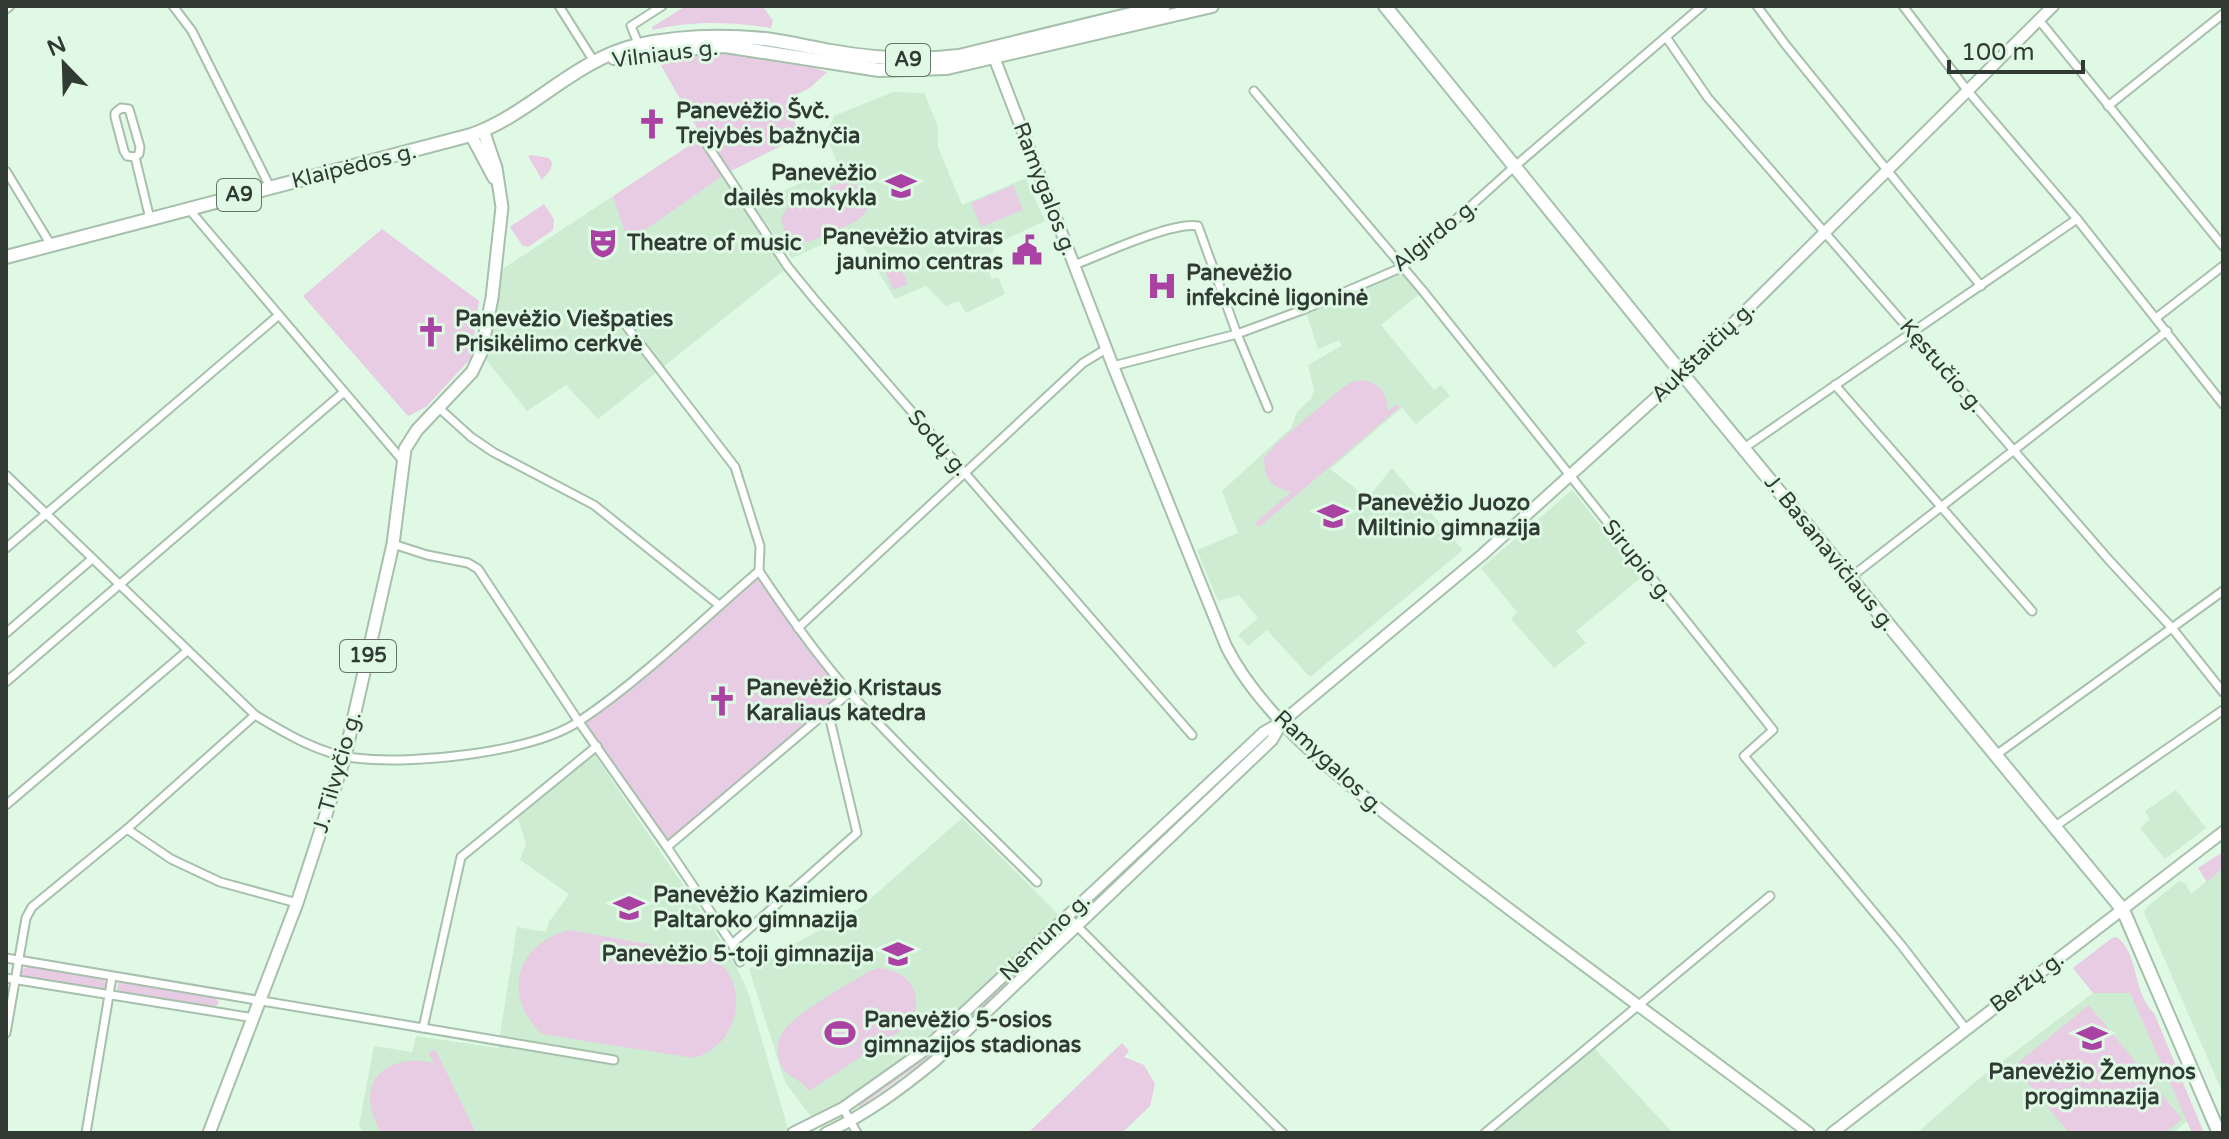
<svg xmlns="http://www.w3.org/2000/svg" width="2229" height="1139" viewBox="0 0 2229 1139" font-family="'Varela Round',sans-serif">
<rect width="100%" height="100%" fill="#dff9e4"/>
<!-- built -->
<g fill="#cdecd2">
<polygon points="893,92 924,93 938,126 938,147 962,205 1026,178 1045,221 993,245 994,250 984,261 992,279 998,277 1005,294 966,313 959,301 946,306 926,286 895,299 853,231 792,258 752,204 839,167 826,136 834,116"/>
<polygon points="725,174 788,267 598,419 566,385 527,411 481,353 495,274 613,196 628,241"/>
<polygon points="1403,267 1423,291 1381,325 1434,390 1441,385 1450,396 1416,424 1402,408 1330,469 1368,498 1392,468 1463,550 1310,677 1267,630 1248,646 1238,635 1258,618 1239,595 1218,601 1197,550 1238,533 1222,491 1291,428 1297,412 1311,399 1314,390 1308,365 1341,346 1343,348 1339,340 1318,349 1305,309"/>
<polygon points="1572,490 1642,577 1576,631 1586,643 1554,668 1511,619 1517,612 1481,568"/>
<polygon points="594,754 728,951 747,989 788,1129 780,1133 363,1133 359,1125 374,1046 412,1052 416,1036 498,1048 517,927 546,932 549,922 569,894 520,860 526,843 517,816"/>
<polygon points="2176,790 2206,828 2165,859 2140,828 2150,819 2145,811"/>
<polygon points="962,818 1059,915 938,1031 906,1058 850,1096 812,1118 785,1082 749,969 860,908"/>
<polygon points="2223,868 2223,1088 2221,1089 2144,912 2148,906 2179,881 2186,884 2191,894"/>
<polygon points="2130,992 2187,1121 2173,1133 1917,1133 1975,1082 2093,993"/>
<polygon points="1593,1047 1673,1133 1491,1133"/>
</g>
<!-- green -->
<g fill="#e7cce4">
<path d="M686,6h77l10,15 -2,7c-40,-6 -78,-8 -118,2l-1,-3z"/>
<polygon points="723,51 797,62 827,72 810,88 787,99 796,125 783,145 725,174 628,242 613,196 702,137 655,55"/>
<polygon points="532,155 549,158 552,162 551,169 542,180 528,156"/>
<path d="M843,182c19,0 36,23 16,37 -8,6 -49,24 -59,24 -6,-1 -11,-5 -15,-10l-4,-15 9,-14z"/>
<polygon points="1013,185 1023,210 981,227 971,203"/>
<polygon points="544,204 554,219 553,230 528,247 522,245 510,227"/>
<polygon points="382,229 479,301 471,358 426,407 408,416 303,296"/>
<polygon points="897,255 908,284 893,290 882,262"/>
<path d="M1362,380c19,3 25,14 26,31l9,-7 3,3 -141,120 -4,-4 36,-31c-20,-6 -27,-12 -27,-34l12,-14 65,-55 10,-7z"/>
<polygon points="759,571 850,692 667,847 579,722"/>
<polygon points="1265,734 1267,737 1085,911 1082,908"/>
<polygon points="2223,852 2223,868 2207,882 2198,868"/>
<path d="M1063,927l3,2 -135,127 -71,51 -2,-3c76,-50 139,-115 205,-177z"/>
<path d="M569,930l140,25c44,25 32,91 -16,103l-151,-24c-41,-39 -26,-90 27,-104z"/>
<path d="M2117,937c23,19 15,55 37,76l50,120h-12l-62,-140h-37l-20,-25 39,-30z"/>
<polygon points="27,966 104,980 107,984 103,989 28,978 22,974 22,970"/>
<path d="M879,968c31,2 46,28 32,56l-102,67c-6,-11 -20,-12 -27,-24 -6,-10 -6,-25 1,-35 12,-19 65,-47 86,-61z"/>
<polygon points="121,982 216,998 219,1003 214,1008 119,993 117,991 118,983"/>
<polygon points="2089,1005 2182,1119 2165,1133 2069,1133 2014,1066"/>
<polygon points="1122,1043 1129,1051 1124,1057 1144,1065 1155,1084 1150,1106 1122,1133 1028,1133"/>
<path d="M435,1049l41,84h-95c-6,-12 -11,-23 -11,-36 1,-32 38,-42 63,-34l-4,-11z"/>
</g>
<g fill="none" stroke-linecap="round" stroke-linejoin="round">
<!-- street casing -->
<g stroke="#a7c0ac" stroke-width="11">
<g id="street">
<polyline points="173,6 192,31 270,187"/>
<polyline points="559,6 595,63"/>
<polyline points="1757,6 1785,44 1981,286"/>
<polyline points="1903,6 1967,90 2077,219 2223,404"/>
<polyline points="6,9 10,6"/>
<polyline points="2039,20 2223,246"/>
<polyline points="1666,37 1708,98 2109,560 2172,628 2223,692"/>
<polyline points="640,48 631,26 662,6"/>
<polyline points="1254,91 1423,291 1773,730 1744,756 1902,946 1966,1029"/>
<polyline points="2108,106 2223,14"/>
<polyline points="702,137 788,267 815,300 1192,735"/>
<polyline points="135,157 127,156 124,151 115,117 115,113 121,108 129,109 140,147 139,154 135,157 150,219"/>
<polyline points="6,171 51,245"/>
<polyline points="188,208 403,461"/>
<path d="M1074,265c27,-10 99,-44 124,-39l39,108 31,74"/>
<polyline points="2156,318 2223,266"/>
<polyline points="621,319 735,467 760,546 759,571"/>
<polyline points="1113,366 1237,334 1305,309 1403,267 1514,167 1702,6"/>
<polyline points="1835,385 2032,611"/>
<polyline points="439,408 471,437 493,452 594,505 719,605"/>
<polyline points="1744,448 2077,219"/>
<path d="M6,475l249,240c30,18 64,39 100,43 57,7 179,-5 226,-38 61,-41 122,-101 178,-149"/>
<polyline points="393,544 427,555 468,563 478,569 579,722 667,847 732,944 740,962"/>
<polyline points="6,548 279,315"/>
<path d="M759,571c28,42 58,85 92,123 60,66 124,126 186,188"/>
<polyline points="1851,577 2167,331"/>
<polyline points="798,628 1083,363 1106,349"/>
<polyline points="6,633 92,559"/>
<polyline points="6,682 344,392"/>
<polyline points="1996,755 2223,591"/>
<polyline points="6,805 187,651"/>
<polyline points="2054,827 2223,710"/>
<polyline points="127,829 171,859 220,882 297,903"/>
<polyline points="667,847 850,692"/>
<polyline points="1067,916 1283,1133"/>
<polyline points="732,944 857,833 828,711"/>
<polyline points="6,958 614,1060"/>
<polyline points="6,978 254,1018"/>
<polyline points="423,1028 461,857 597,746"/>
<polyline points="6,1033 26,918 32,907 127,829 255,715"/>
<polyline points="843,1108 857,1133"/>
<polyline points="86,1133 112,977"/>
<polyline points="1485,1133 1770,896"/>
</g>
</g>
<!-- secondary casing -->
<g stroke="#a7c0ac" stroke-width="14">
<g id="secondary">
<path d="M992,52l121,314 113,280c41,82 143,155 215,211 121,94 246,183 368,276"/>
<polyline points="793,1133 843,1108 922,1052 1264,732 1282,722 1482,555 1682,374 2053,6"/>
<path d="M826,1133c41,-19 76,-45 110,-73l336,-320 9,-16"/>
<polyline points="1832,1133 2223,832"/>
</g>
</g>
<!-- primary casing -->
<g stroke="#a7c0ac" stroke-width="15">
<g id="primary">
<polyline points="471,135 494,178"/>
<polyline points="209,1133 297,903 345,756 393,544 405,449 417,430 472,372 481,353 492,298 502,207 496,168 483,130"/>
</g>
</g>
<!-- highway casing -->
<g stroke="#a7c0ac" stroke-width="16">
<g id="highway">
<polyline points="1385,6 1666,354 2123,910 2219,1133"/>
<polyline points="614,58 668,50 725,46 879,70 947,68 1212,6"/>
<path d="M6,257l465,-122c60,-21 104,-76 167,-90 41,-9 86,-10 127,-6 23,3 44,8 66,12 44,8 85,10 128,5l205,-50"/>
</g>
</g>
<!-- street -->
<use href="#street" stroke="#fff" stroke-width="7"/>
<!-- secondary -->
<use href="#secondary" stroke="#fff" stroke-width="10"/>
<!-- primary -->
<use href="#primary" stroke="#fff" stroke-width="11"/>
<!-- highway -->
<use href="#highway" stroke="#fff" stroke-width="12"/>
</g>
<!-- icons -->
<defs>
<g id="church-bare" transform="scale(2.4)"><path d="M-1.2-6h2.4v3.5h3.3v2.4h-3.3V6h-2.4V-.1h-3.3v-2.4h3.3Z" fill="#aa42a4" stroke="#dff9e4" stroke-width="2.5" paint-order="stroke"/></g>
<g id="school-bare" transform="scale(2.4)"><path d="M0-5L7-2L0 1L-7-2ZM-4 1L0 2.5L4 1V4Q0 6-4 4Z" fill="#aa42a4" stroke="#dff9e4" stroke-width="2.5" paint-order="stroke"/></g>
<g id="theatre-bare" transform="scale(2.4)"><path d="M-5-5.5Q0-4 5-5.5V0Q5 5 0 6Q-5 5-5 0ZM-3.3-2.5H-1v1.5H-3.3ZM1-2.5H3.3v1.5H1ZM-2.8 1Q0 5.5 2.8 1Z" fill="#aa42a4" stroke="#dff9e4" stroke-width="2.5" paint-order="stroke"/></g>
<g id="civic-bare" transform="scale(2.4)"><path d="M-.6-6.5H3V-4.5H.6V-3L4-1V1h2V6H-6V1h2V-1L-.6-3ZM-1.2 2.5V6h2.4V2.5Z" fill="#aa42a4" stroke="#dff9e4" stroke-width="2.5" paint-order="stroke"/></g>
<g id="hospital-bare" transform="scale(2.4)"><path d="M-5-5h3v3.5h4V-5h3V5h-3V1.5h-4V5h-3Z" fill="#aa42a4" stroke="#dff9e4" stroke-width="2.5" paint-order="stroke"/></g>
<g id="stadium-bare" transform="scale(2.4)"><path d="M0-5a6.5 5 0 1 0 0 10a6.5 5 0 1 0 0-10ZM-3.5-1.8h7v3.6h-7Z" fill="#aa42a4" stroke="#dff9e4" stroke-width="2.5" paint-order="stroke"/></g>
</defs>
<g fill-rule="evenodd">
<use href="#church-bare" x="652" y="124"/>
<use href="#school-bare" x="901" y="186"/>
<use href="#theatre-bare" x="603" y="243"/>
<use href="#civic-bare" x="1027" y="250"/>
<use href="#hospital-bare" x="1162" y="286"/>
<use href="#church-bare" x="431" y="332"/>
<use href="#school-bare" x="1333" y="516"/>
<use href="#church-bare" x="722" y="701"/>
<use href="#school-bare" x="629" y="908"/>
<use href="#school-bare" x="898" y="954"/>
<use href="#stadium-bare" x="840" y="1033"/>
<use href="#school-bare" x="2092" y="1038"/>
</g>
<g text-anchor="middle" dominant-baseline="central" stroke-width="6" stroke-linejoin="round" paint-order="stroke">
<!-- shield labels -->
<g fill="#dff9e4" stroke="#657468" stroke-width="2">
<rect x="886" y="44" width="44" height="32" rx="6"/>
<rect x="217" y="179" width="44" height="32" rx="6"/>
<rect x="340" y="640" width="56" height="32" rx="6"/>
</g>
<g font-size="20" font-weight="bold" fill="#313b33">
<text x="908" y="60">A9</text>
<text x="239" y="195">A9</text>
<text x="368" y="656">195</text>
</g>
<!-- street labels -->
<g font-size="22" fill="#313b33" stroke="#dff9e4">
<text transform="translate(665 54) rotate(-7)">Vilniaus g.</text>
<text transform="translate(354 166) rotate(-14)">Klaipėdos g.</text>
<text transform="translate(1045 189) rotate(69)">Ramygalos g.</text>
<text transform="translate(1435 235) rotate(-39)">Algirdo g.</text>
<text transform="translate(1703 352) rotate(-44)">Aukštaičių g.</text>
<text transform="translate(1942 366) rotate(49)">Kęstučio g.</text>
<text transform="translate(938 443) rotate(49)">Sodų g.</text>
<text transform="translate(1830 553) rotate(51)">J. Basanavičiaus g.</text>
<text transform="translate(1638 561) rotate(51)">Sirupio g.</text>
<text transform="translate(1329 762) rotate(43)">Ramygalos g.</text>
<text transform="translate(337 772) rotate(-74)">J. Tilvyčio g.</text>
<text transform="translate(1045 937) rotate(-44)">Nemuno g.</text>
<text transform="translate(2027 982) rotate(-37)">Beržų g.</text>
</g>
<!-- poi labels -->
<g font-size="22" font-weight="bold" fill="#313b33" stroke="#dff9e4" text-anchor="start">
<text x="676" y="111">Panevėžio Švč.<tspan x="676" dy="25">Trejybės bažnyčia</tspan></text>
<text x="877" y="173" text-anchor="end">Panevėžio<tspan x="877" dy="25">dailės mokykla</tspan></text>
<text x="1003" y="237" text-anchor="end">Panevėžio atviras<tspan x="1003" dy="25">jaunimo centras</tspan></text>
<text x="627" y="243">Theatre of music</text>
<text x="1186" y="273">Panevėžio<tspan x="1186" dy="25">infekcinė ligoninė</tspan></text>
<text x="455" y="319">Panevėžio Viešpaties<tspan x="455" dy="25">Prisikėlimo cerkvė</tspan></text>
<text x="1357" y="503">Panevėžio Juozo<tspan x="1357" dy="25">Miltinio gimnazija</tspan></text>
<text x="746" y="688">Panevėžio Kristaus<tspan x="746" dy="25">Karaliaus katedra</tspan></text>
<text x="653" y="895">Panevėžio Kazimiero<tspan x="653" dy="25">Paltaroko gimnazija</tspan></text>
<text x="874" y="954" text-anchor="end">Panevėžio 5-toji gimnazija</text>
<text x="864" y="1020">Panevėžio 5-osios<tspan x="864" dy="25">gimnazijos stadionas</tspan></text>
<text x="2092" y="1072" text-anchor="middle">Panevėžio Žemynos<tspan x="2092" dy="25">progimnazija</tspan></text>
</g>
</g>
<!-- border -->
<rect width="2229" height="1139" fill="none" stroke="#313b33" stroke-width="16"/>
<!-- north arrow -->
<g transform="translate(64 64) rotate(337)" stroke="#dff9e4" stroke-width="6" paint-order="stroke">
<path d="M0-6L14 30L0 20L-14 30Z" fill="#313b33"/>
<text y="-12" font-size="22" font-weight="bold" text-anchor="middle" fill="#313b33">N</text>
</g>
<!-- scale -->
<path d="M1949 60v12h134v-12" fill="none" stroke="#313b33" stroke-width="4"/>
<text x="1961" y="60" font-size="24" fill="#313b33" stroke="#dff9e4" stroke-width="6" paint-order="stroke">100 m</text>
</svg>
